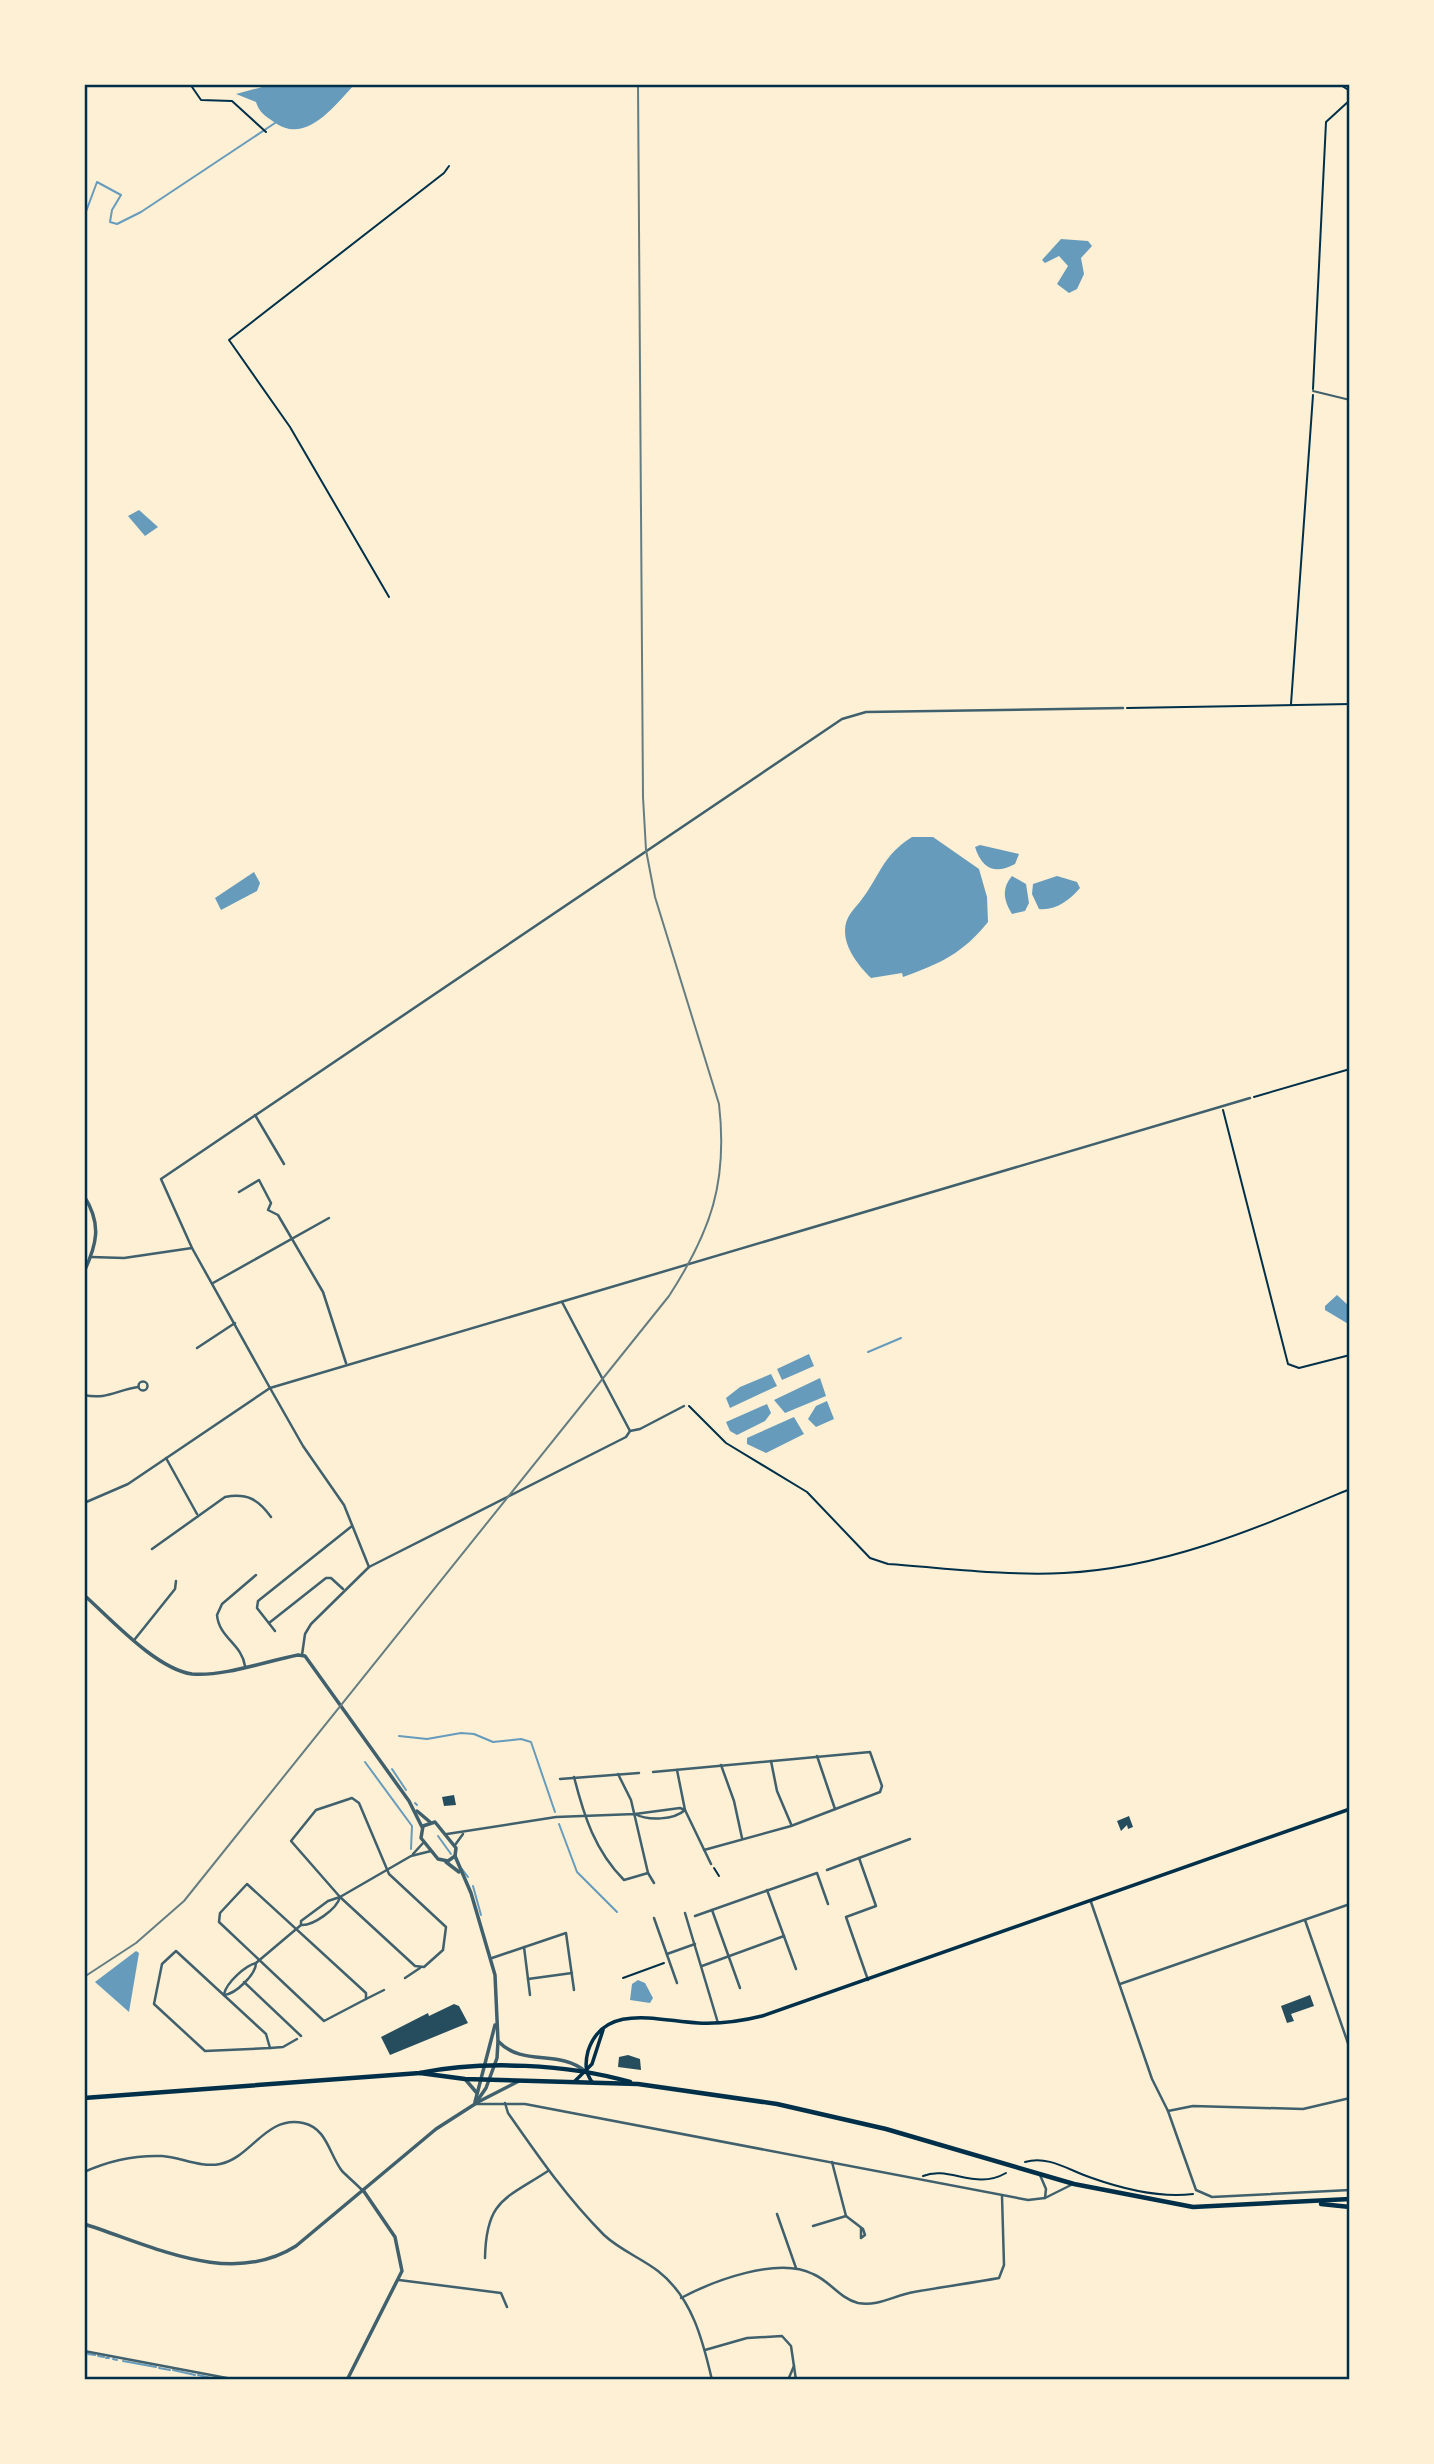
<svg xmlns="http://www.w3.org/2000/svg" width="1434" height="2464" viewBox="0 0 1434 2464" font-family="'Roboto Serif',serif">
<rect width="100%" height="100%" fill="#fdf0d5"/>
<!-- water -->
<g fill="#669bbc">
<path d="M273,84h82c-20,21 -49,62 -81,38 -9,-6 -15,-10 -18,-20l-20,-8z"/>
<polygon points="1061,239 1088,241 1092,246 1081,258 1084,274 1077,289 1069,293 1057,284 1068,266 1059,256 1045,263 1042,260"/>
<polygon points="139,510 158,527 145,536 128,516"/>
<path d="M912,837h21l46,32 8,28 1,25c-26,32 -47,41 -85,55l-1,-4 -31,5c-12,-12 -26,-29 -26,-47 0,-15 9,-21 17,-32 19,-25 20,-43 50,-62z"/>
<path d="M980,845l39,9 -4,10c-20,11 -33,5 -40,-17z"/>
<polygon points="254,872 260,883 257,891 221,910 215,898"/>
<path d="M1012,876l14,8 3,19 -4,8 -13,3c-8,-13 -11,-25 0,-38z"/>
<path d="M1057,876l20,6 3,6c-10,12 -25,23 -41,21l-7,-15 1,-10z"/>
<polygon points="1337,1295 1350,1307 1350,1325 1325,1310 1325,1306"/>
<polygon points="809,1354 814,1366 782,1380 777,1369"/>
<polygon points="771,1374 777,1386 730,1408 726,1398 740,1387"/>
<polygon points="820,1378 826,1396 785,1413 774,1400"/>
<polygon points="827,1401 834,1419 816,1427 808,1419 816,1406"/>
<polygon points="767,1404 771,1413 765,1421 737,1435 730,1431 726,1422"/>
<polygon points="794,1417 804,1434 766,1453 747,1444 747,1438"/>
<polygon points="136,1951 139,1953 129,2012 95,1982"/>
<polygon points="638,1980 645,1983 653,1998 650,2003 630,2000 632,1984"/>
</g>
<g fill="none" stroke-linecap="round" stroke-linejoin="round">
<!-- stream -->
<g stroke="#669bbc" stroke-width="2">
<polyline points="84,217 97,182 121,195 112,210 110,222 117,224 141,212 275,123"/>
<polyline points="84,493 85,493"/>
<polyline points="868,1352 901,1338"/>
<polyline points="399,1736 427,1739 461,1733 474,1734 493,1742 521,1739 531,1742 555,1812"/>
<polyline points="365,1762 412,1826 411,1849"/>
<polyline points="392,1769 406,1790"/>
<polyline points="415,1803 417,1805"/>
<polyline points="559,1824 577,1872 617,1912"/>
<polyline points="438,1836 451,1854"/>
<polyline points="462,1869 468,1877"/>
<polyline points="473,1886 481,1915"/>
<polyline points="84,2353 86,2354"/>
<polyline points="88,2354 95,2355"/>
<polyline points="98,2356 104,2357"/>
<polyline points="106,2358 109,2358"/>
<polyline points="113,2359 117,2360"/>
<polyline points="123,2361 156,2367"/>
<polyline points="159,2368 170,2370"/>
<polyline points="173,2370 195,2375"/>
<polyline points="198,2375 216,2379"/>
</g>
</g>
<!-- building -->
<g fill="#264d5e">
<polygon points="454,1795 456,1805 444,1806 442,1797"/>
<polygon points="1129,1816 1133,1827 1128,1829 1127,1825 1121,1831 1117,1821"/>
<polygon points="1310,1995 1314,2006 1291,2014 1294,2021 1287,2023 1281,2006"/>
<polygon points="454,2004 459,2006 468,2023 390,2055 381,2037 428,2013 429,2016"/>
<polygon points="628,2055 640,2059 641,2070 618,2067 619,2057"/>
</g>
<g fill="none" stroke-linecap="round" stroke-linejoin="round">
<!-- path -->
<g stroke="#003049" stroke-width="2">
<polyline points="190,84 201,100 232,101 266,132"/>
<polyline points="1339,84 1350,91"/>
<polyline points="1313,389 1326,122 1350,100"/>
<polyline points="389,597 290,427 229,340 444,173 449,166"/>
<polyline points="1291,704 1313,395"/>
<polyline points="1127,708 1350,704"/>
<polyline points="1254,1097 1350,1069"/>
<polyline points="1223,1110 1288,1364 1299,1368 1350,1355"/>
<path d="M689,1406l37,37 81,49 63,66 18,6c58,4 118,12 176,9 102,-5 193,-45 286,-84"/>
<polyline points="714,1868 719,1876"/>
<polyline points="623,1978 664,1963"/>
<path d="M1025,2162c24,-7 45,9 67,16 31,11 68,20 101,16"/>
<path d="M923,2176c26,-11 52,15 83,-3"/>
</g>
<!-- service -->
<polyline stroke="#3f606c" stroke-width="2" points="1313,391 1350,400"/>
<!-- minor -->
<g stroke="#3f606c" stroke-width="2.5">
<polyline points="255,1115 284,1164"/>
<polyline points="239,1192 259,1180 271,1203 268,1210 278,1215 323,1292 346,1363"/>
<polyline points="91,1257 124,1258 192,1248"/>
<polyline points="213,1283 329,1218"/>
<polyline points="562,1302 630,1431"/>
<polyline points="197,1348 235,1323"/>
<circle cx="143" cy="1386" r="4.5"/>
<path d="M84,1395c22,5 33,-5 54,-8"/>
<polyline points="166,1458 197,1514"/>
<polyline points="84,1503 128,1484 270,1388 1250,1098"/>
<path d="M152,1549l73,-52c22,-4 33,2 46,20"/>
<polyline points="369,1567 344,1505 303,1446 270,1388 192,1248 161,1179 842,719 866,712 1123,708"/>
<polyline points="269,1623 326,1578 331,1578 343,1589"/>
<polyline points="275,1631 257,1608 258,1601 352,1526"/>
<polyline points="135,1639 175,1589 176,1581"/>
<polyline points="302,1655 305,1634 311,1624 369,1567 626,1437 630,1431 640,1429 684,1406"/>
<path d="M245,1666c-3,-22 -26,-28 -28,-51l5,-11 34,-29"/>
<polyline points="817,1756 835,1809"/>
<polyline points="771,1761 777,1791 791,1824"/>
<polyline points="721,1765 734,1801 742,1838"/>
<polyline points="677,1770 685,1810 711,1864"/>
<polyline points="653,1772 870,1752 882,1786 880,1792 791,1826 704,1850"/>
<polyline points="618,1774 631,1800 648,1873 654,1883"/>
<path d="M574,1777c10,39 21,74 50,103l24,-7"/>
<polyline points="560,1779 639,1773"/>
<polygon points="352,1798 359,1803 389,1874 446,1927 443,1950 424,1967 415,1966 340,1897 291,1841 316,1810"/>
<path d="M447,1834l109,-17 79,-3c13,7 39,6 50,-4l-5,-2 -45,6"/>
<polyline points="455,1845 463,1834"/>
<polyline points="413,1854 424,1842"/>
<polyline points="859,1858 910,1839"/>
<polyline points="827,1870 859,1858 876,1906 846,1917 868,1980"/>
<polygon points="247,1884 366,1993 366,1999 324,2021 219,1922 220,1913"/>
<polyline points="767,1890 796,1969"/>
<polyline points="1091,1902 1152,2079 1168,2111 1196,2190 1212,2197 1350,2190"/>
<polyline points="712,1910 740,1988"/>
<polyline points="685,1913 718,2023"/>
<polyline points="695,1916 817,1873 828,1904"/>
<polyline points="654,1918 677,1983"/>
<polyline points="1305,1920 1350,2049"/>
<path d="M301,1925c12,1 36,-16 39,-28"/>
<polyline points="524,1947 530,1995"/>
<polygon points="176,1951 266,2034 270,2048 205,2051 154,2004 162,1964"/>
<polyline points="667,1954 695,1944"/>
<polyline points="492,1958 566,1933 574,1990"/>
<polyline points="702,1966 784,1936"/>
<polyline points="405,1978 420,1968"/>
<polyline points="528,1979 572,1973"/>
<polyline points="244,1982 301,2036"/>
<polyline points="1120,1984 1350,1904"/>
<path d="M224,1994c3,-12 21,-28 32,-31l45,-38v-4l27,-20 12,-4 71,-41 20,-5"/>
<path d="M224,1995c12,-1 32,-21 32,-32"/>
<polyline points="366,1999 384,1990"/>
<polyline points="270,2048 283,2047 297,2039"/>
<path d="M505,2103l3,10c30,43 59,85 96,122 16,15 37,23 54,36 34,26 45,70 54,109"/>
<polyline points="475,2104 525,2104 1028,2200 1045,2198 1071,2185"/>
<polyline points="1168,2111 1193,2106 1303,2109 1350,2098"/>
<polyline points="832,2162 846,2216 863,2229 865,2235 861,2238 861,2228"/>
<path d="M84,2172c24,-11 51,-17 78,-16 18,1 39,12 58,8 31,-6 46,-49 83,-41 24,5 26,31 39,48 6,6 13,12 19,18"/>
<polyline points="1040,2175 1046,2189 1045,2198"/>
<polyline points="777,2214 796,2268"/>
<polyline points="813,2226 846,2216"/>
<path d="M485,2258c1,-58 20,-59 63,-87"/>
<polyline points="399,2280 501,2293 507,2307"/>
<path d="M681,2298c32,-17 97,-42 132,-24 17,7 26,24 45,29 20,4 37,-8 56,-11 28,-5 57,-9 85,-14l5,-13 -2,-69"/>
<polyline points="705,2350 747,2338 782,2336 791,2346 796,2380"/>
<polyline points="84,2351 232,2379"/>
<polyline points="231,2380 256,2380"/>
<polyline points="788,2380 794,2366"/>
</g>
<!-- tertiary -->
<g stroke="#3f606c" stroke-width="3.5">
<path d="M84,1196c18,28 13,48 0,76"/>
<path d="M84,1595c27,24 72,74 108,79 30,3 75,-13 106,-19l7,1 104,145 13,26"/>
<polyline points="417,1811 430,1822"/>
<polygon points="435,1822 456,1848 455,1856 448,1861 438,1859 421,1838 423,1826"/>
<polyline points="446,1862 459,1872"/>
<path d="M499,2042c24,25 61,7 87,30"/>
<polyline points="465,2079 476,2092"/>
<polyline points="475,2102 495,2025"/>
<polyline points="476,2103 519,2081"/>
<path d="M84,2224c67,21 146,64 212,22l140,-117 39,-25 11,-16 11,-30 1,-17 -3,-66 -24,-82 -16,-37"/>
<polyline points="347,2380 402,2271 395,2237 363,2190"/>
</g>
<!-- secondary -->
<g stroke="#003049" stroke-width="3.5">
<polyline points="575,2081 592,2064 603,2030"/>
<path d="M592,2082c-7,-10 -7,-19 -4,-31 16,-49 71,-30 110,-28 21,1 44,-2 64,-7l588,-207"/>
</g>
<!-- primary -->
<g stroke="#003049" stroke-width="4.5">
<polyline points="420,2073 465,2079 638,2084 777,2104 886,2129 1074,2184 1193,2207 1350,2199"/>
<path d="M84,2098l336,-25c63,-13 148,-9 210,9"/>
<polyline points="1321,2204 1350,2207"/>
</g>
<!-- rail -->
<path stroke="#657d81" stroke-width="2" d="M84,1977l52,-34 48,-42 485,-605c42,-65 59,-114 50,-192l-64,-207 -9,-47 -3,-53 -5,-713"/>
</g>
<!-- border -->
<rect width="1434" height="2464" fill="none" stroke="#fdf0d5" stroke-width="172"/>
<rect x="86" y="86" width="1262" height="2292" fill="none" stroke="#003049" stroke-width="2.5"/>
</svg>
